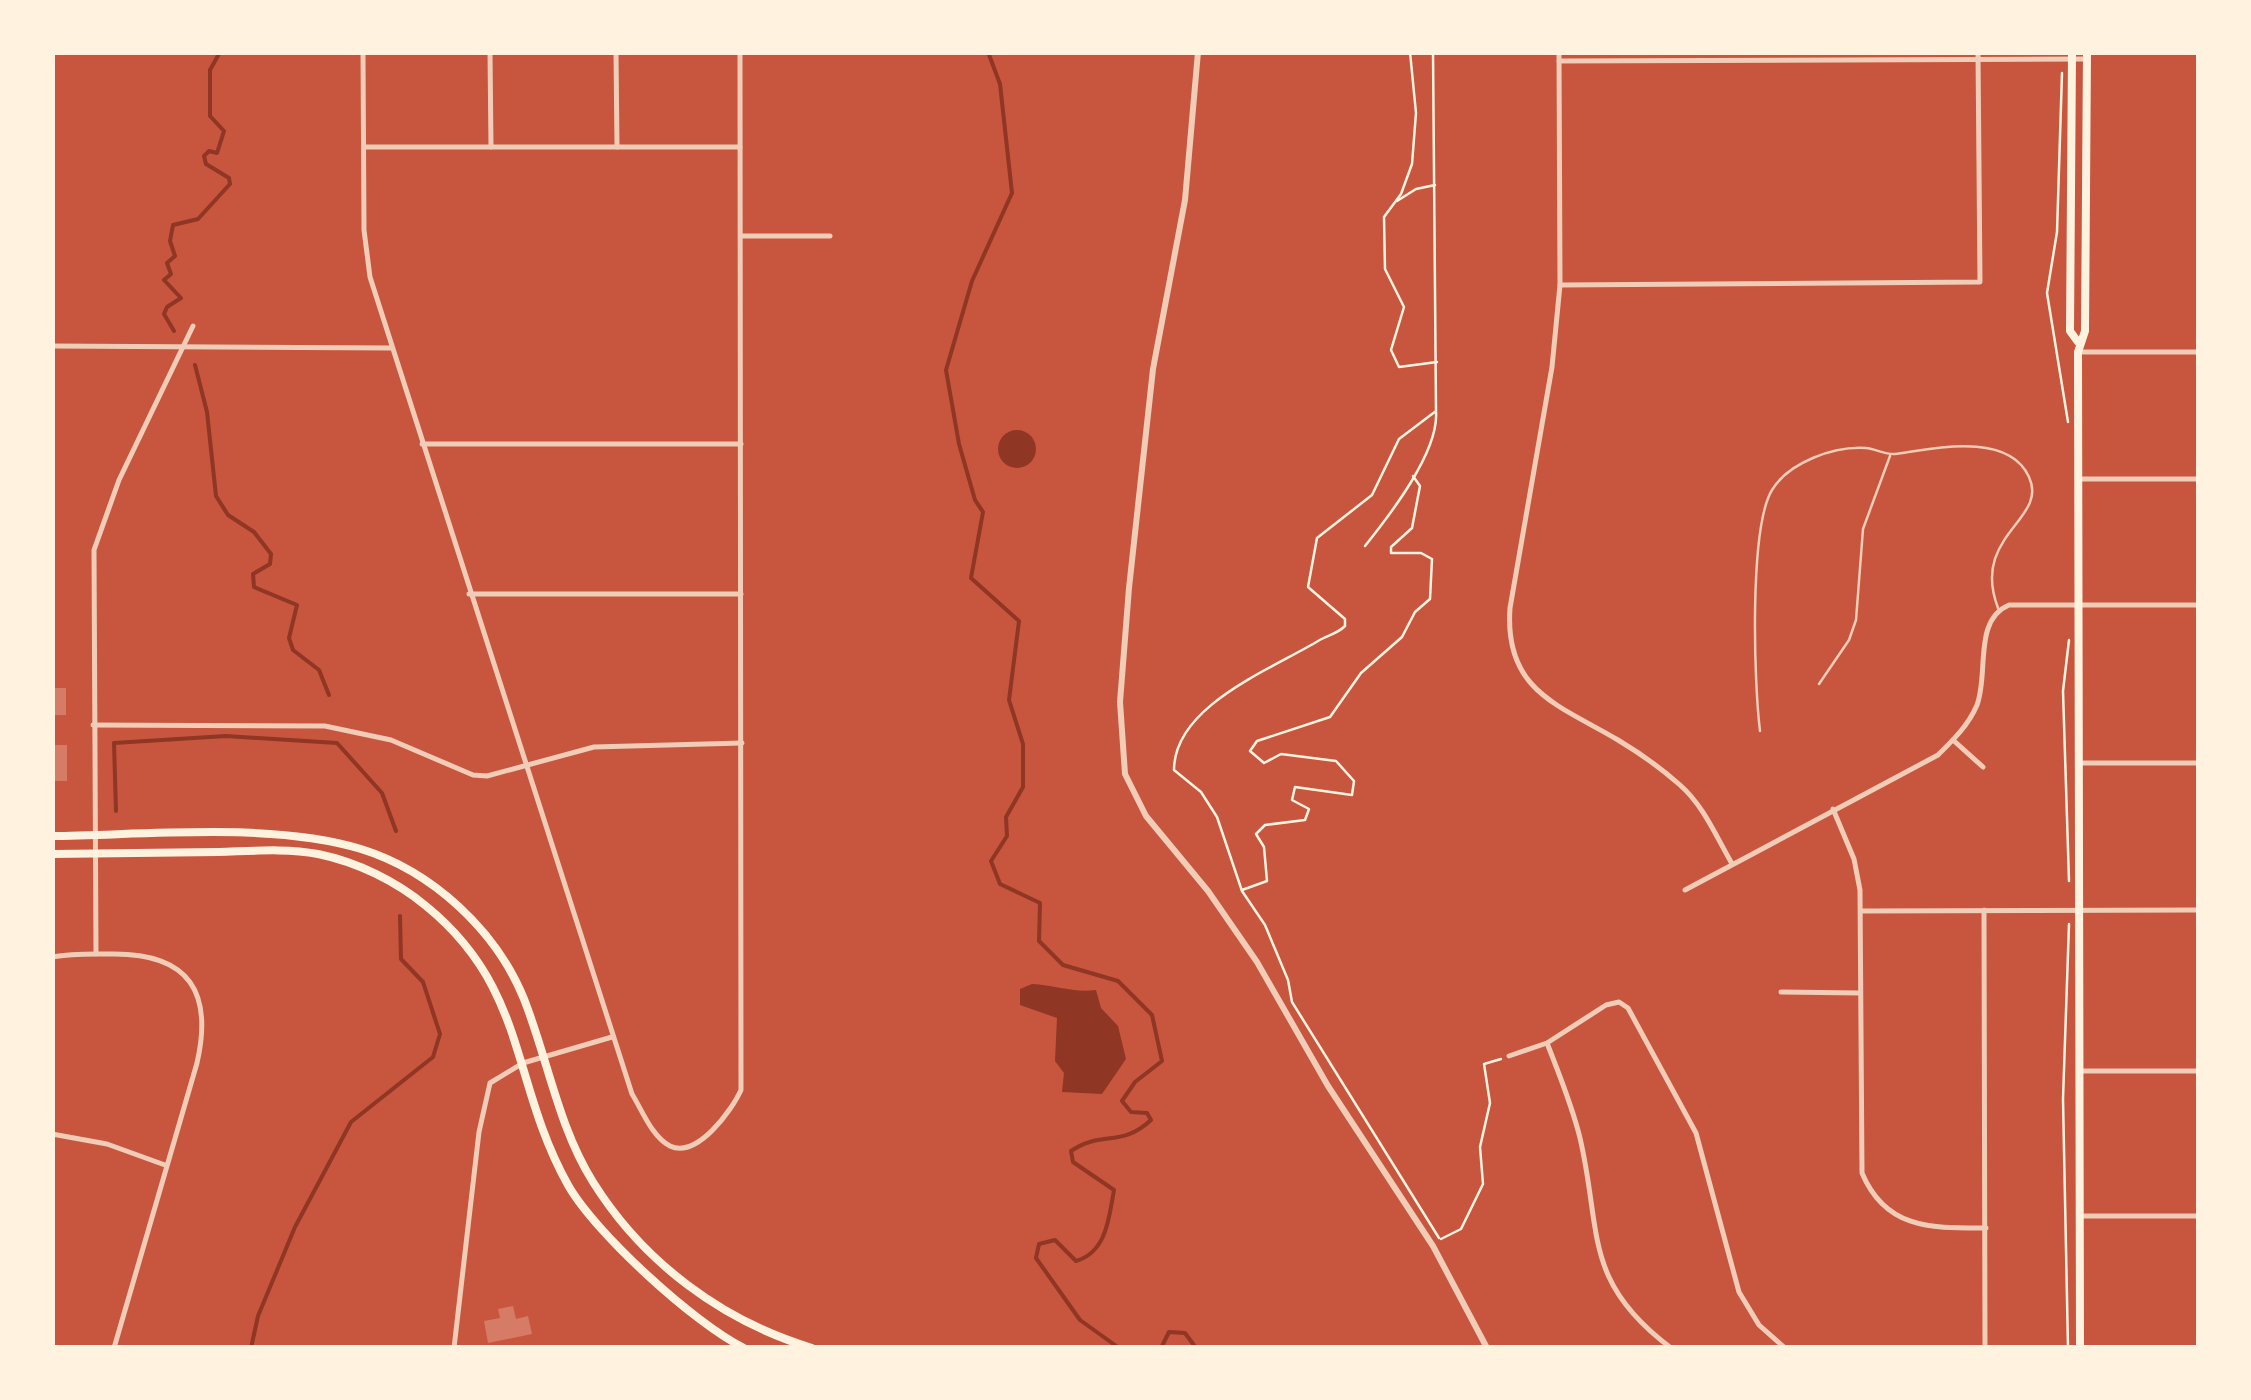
<svg xmlns="http://www.w3.org/2000/svg" width="2251" height="1400" viewBox="0 0 2251 1400" font-family="'Noto Sans',sans-serif">
<rect width="100%" height="100%" fill="#c8553d"/>
<!-- water -->
<g fill="#8f3625">
<circle cx="1017" cy="449" r="19"/>
<path d="M1032,984c23,1 41,9 64,6l5,18 17,18 8,33 -24,35 -40,-2 2,-19 -9,-12 2,-43 -37,-13v-16z"/>
</g>
<g fill="none" stroke-linecap="round" stroke-linejoin="round">
<!-- stream -->
<g stroke="#8f3625" stroke-width="4">
<path d="M988,52l12,32 12,109 -40,88 -26,89 13,74 16,56 8,12 -12,66 48,43 -10,79 14,44v43l-17,30 1,19 -16,25 9,23 40,19 -1,38 24,24 55,16 34,34 10,46 -27,21 -13,19 9,11 16,1 4,7c-30,28 -49,10 -80,31l2,11 41,28c-5,27 -7,62 -38,71l-21,-21 -16,4 -3,14 44,62 39,28"/>
<polyline points="174,331 164,314 167,307 181,298 164,280 171,274 167,263 175,256 170,241 173,225 198,219 230,184 229,178 206,164 204,156 209,151 217,153 224,131 210,116 210,70 220,52"/>
<polyline points="195,365 207,412 216,496 228,515 254,532 271,554 270,564 253,574 254,587 297,605 289,638 293,650 319,670 329,695"/>
<polyline points="116,811 114,743 226,736 337,743 382,793 396,831"/>
<polyline points="251,1348 258,1316 295,1227 351,1122 433,1057 440,1034 423,982 401,959 400,916"/>
<polyline points="1161,1348 1169,1332 1185,1333 1196,1348"/>
</g>
</g>
<!-- building -->
<g fill="#d67c66">
<rect x="52" y="688" width="14" height="27"/>
<rect x="52" y="745" width="15" height="36"/>
<polygon points="513,1306 516,1319 528,1316 532,1334 488,1343 484,1321 500,1318 498,1309"/>
</g>
<g fill="none" stroke-linecap="round" stroke-linejoin="round">
<!-- path -->
<g stroke="#fff3e0" stroke-width="2.5">
<polyline points="1410,52 1416,113 1412,164 1401,194 1384,217 1385,269 1404,307 1391,350 1399,367 1437,362"/>
<path d="M1433,52l3,359 -37,28 -27,56 -55,43 -9,49 37,32v7c-8,8 -17,9 -27,15 -48,29 -144,65 -144,129l27,22 16,25 25,74 23,34 23,55 4,22 147,236"/>
<polyline points="2062,73 2057,232 2047,293 2068,422"/>
<polyline points="1397,201 1416,189 1435,185"/>
<path d="M1365,546c24,-30 74,-94 71,-134"/>
<polyline points="2069,640 2063,691 2069,881"/>
<polyline points="1242,890 1267,881 1264,847 1256,834 1265,825 1305,820 1309,809 1292,800 1295,787 1352,795 1354,781 1336,761 1281,754 1264,763 1250,751 1257,741 1330,717 1361,673 1402,637 1415,612 1430,599 1432,559 1421,553 1391,553 1391,547 1412,528 1420,486 1413,476"/>
<polyline points="1441,1239 1461,1229 1483,1184 1480,1147 1490,1103 1484,1064 1501,1059"/>
<polyline points="2068,1348 2063,1099 2069,924"/>
</g>
<!-- service -->
<g stroke="#f1ccb7" stroke-width="2.5">
<polyline points="1819,684 1849,640 1856,620 1863,529 1890,456"/>
<path d="M1760,731c-6,-48 -11,-203 12,-241 17,-28 62,-44 94,-42 10,1 20,7 29,6 37,-5 113,-23 134,23 20,43 -59,58 -31,131"/>
</g>
<!-- minor -->
<g stroke="#f1ccb7" stroke-width="5">
<path d="M363,52l1,178 6,47 262,817c10,16 20,43 38,52 27,13 62,-36 71,-56l-1,-1038"/>
<polyline points="490,52 491,147"/>
<polyline points="616,52 617,147"/>
<path d="M1559,52l1,233 -8,82 -42,241c-6,83 49,97 108,132 20,12 44,29 62,45 23,20 36,51 51,77"/>
<polyline points="1559,61 2086,59"/>
<polyline points="364,147 740,147"/>
<polyline points="741,236 830,236"/>
<polyline points="1560,285 1980,282 1978,52"/>
<polyline points="52,346 392,348"/>
<polyline points="2078,352 2198,352"/>
<polyline points="422,444 741,444"/>
<polyline points="2082,479 2198,479"/>
<polyline points="469,594 741,594"/>
<polyline points="93,725 325,726 391,740 473,775 487,776 594,747 742,743"/>
<polyline points="1953,740 1983,767"/>
<polyline points="2082,763 2198,763"/>
<path d="M1833,809l21,50 6,31 2,283c24,57 70,55 124,55"/>
<path d="M1685,890l253,-135c15,-15 30,-29 39,-50 12,-32 -4,-85 32,-100h189"/>
<polyline points="1984,910 1985,1348"/>
<polyline points="1861,911 2198,910"/>
<polyline points="96,954 94,550 119,480 193,326"/>
<path d="M52,957c21,-4 41,-3 62,-3 76,0 99,39 83,109l-83,285"/>
<polyline points="1781,992 1860,993"/>
<path d="M1547,1043c12,31 25,62 33,95 22,94 2,143 91,210"/>
<polyline points="1509,1056 1547,1043 1606,1005 1619,1002 1628,1008 1696,1133 1739,1292 1759,1325 1785,1348"/>
<polyline points="2082,1071 2198,1071"/>
<polyline points="52,1134 107,1144 165,1165"/>
<polyline points="2081,1216 2198,1216"/>
<polyline points="454,1348 479,1132 490,1083 523,1063 612,1037"/>
</g>
<!-- tertiary -->
<polyline stroke="#f1ccb7" stroke-width="6" points="1198,52 1185,200 1153,369 1129,588 1120,702 1125,774 1146,816 1208,891 1257,962 1328,1086 1433,1246 1487,1348"/>
<!-- secondary -->
<g stroke="#fff3e0" stroke-width="8">
<polyline points="2072,52 2070,331 2078,342"/>
<path d="M52,836c94,-1 221,-14 309,13 71,22 135,81 163,150 24,61 34,127 69,183 50,80 129,139 219,166"/>
<path d="M52,854c56,-1 112,-1 167,-2 33,-1 67,-4 99,2 39,8 78,27 108,52 102,83 84,175 142,279 27,48 127,139 176,163"/>
<polyline points="2080,1348 2078,352 2085,331 2087,52"/>
</g>
</g>
<!-- border -->
<rect width="2251" height="1400" fill="none" stroke="#fff3e0" stroke-width="110"/>
</svg>
